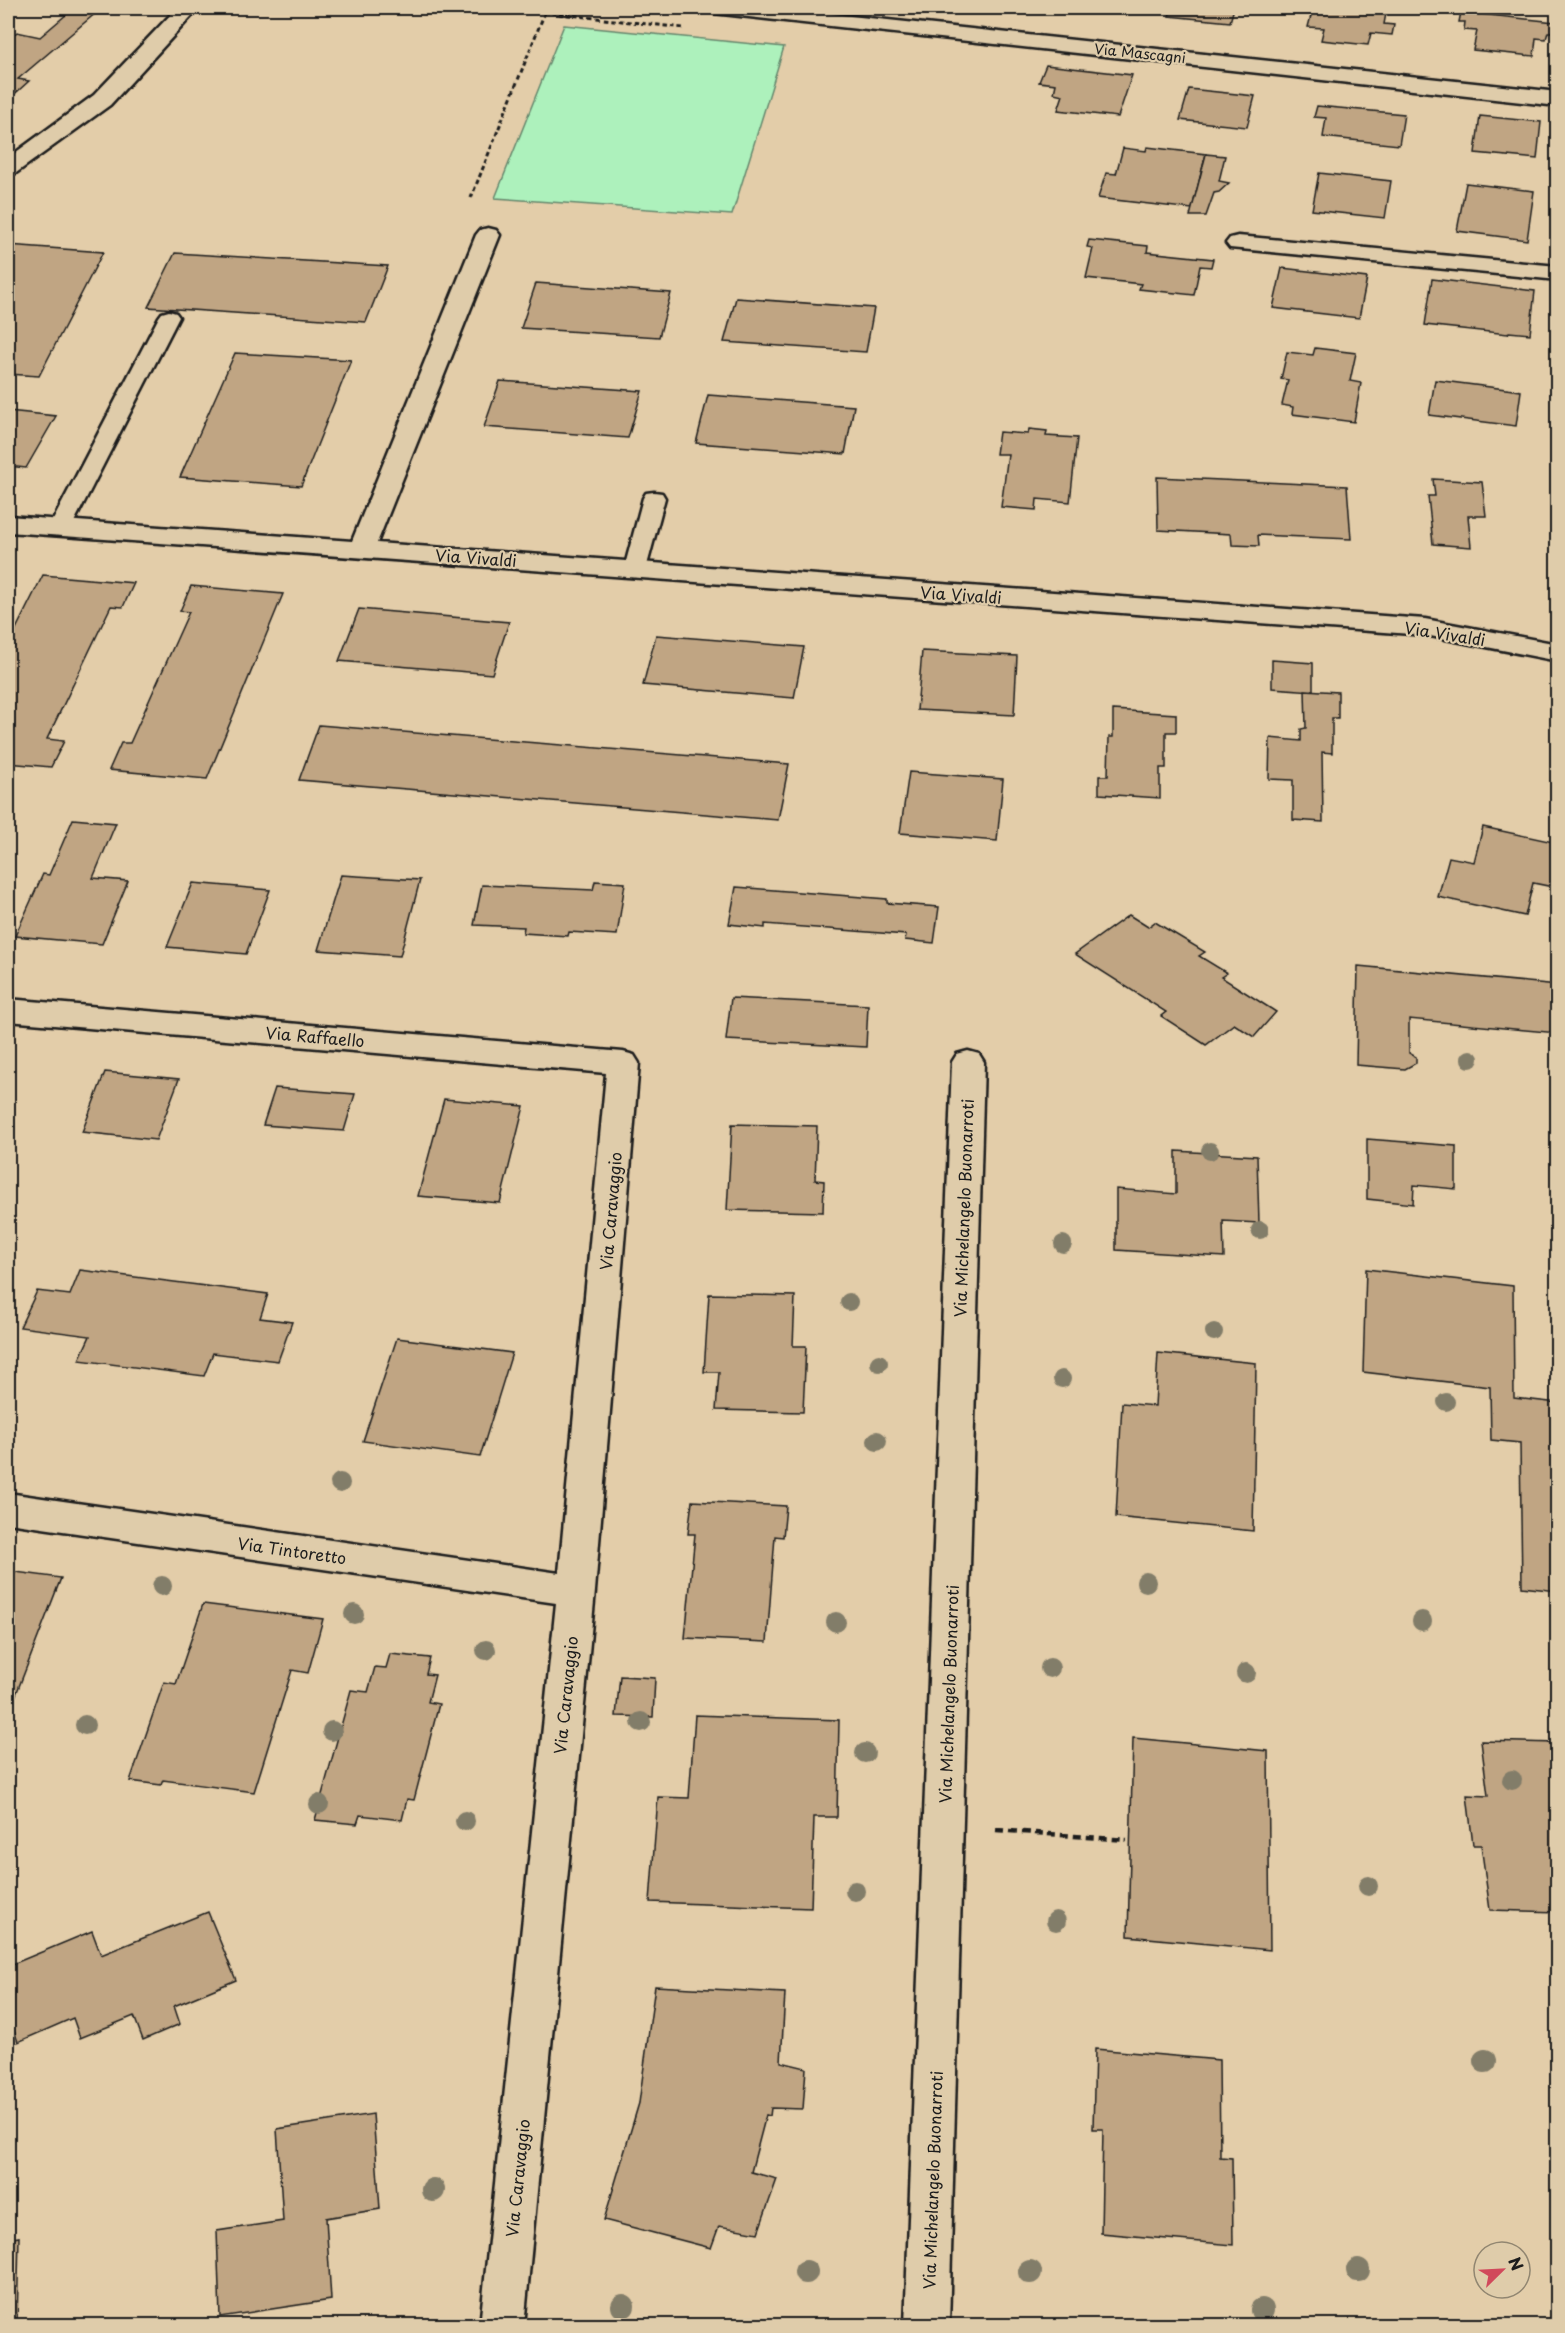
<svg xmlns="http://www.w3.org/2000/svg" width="1565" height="2333" viewBox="0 0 1565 2333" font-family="'Playpen Sans',sans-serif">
<rect width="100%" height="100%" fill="#e3cda9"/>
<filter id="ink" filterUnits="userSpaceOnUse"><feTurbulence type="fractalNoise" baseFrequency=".0167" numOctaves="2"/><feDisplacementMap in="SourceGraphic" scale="12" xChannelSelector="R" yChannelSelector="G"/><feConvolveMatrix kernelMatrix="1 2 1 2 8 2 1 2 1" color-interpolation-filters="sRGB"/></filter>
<g filter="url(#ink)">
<!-- green -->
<polygon fill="#adf1bc" stroke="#64866c" stroke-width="1.5" points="564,25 784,47 732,215 495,198"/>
<!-- building -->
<g fill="#c0a583" stroke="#1c1c1c" stroke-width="1.5">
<polygon points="74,8 97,12 18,79 29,81 8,100 8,40 17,32 40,37"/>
<polygon points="1172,8 1234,8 1230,22 1169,16"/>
<polygon points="1313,8 1387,8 1384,24 1394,25 1392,35 1371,33 1368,45 1321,40 1324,28 1308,27"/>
<polygon points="1461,12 1555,22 1554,32 1548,32 1546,39 1536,38 1534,56 1473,50 1477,31 1464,30 1465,22 1459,22"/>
<polygon points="1046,65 1132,75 1118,117 1058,110 1063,95 1054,93 1056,84 1039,82"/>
<polygon points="1189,89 1255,96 1247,127 1180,120"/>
<polygon points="1317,106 1404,114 1399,145 1323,137 1326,118 1314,117"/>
<polygon points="1480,116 1541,122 1537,159 1475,153"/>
<polygon points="1147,147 1206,154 1192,209 1098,198 1106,173 1116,174 1123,148 1146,151"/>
<polygon points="1206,154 1225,156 1219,181 1229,183 1219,192 1214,193 1206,216 1190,216"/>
<polygon points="1319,173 1391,181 1385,218 1312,210"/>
<polygon points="1466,183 1534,191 1527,240 1457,231"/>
<polygon points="1089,240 1148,246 1147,252 1213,259 1211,267 1200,266 1194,295 1139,289 1141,284 1086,278 1093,248 1087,247"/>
<polygon points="8,245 103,252 39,376 8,374"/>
<polygon points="175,253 388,266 366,322 148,307"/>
<polygon points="1282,268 1367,278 1359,318 1273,308"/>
<polygon points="1432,279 1535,291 1530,334 1509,332 1508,334 1425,325"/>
<polygon points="536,283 671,293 659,337 521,328"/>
<polygon points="736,298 874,308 866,352 724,342"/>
<polygon points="1315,348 1356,353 1350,381 1361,383 1354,422 1292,414 1293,407 1282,405 1288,380 1281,379 1287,352 1313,355"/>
<polygon points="235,353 351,360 301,486 180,477"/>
<polygon points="1435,380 1521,391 1516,426 1429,415"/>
<polygon points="500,381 642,391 628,438 484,427"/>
<polygon points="708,395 854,406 845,454 696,443"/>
<polygon points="8,411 56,416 26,468 8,466"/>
<polygon points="1029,429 1047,431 1046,436 1077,438 1070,502 1037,499 1036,510 1001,507 1008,454 996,454 999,432 1028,434"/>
<polygon points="1157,477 1347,486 1351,539 1258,535 1259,546 1232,545 1231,534 1158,530"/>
<polygon points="1433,479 1482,482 1486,516 1468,516 1471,547 1433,544 1428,496 1435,496"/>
<polygon points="43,575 134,583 123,607 111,606 47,739 64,741 51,767 8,763 8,645"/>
<polygon points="191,586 283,594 207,779 109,770 121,743 130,743 189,612 180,611"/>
<polygon points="359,609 509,622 492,674 339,661"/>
<polygon points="656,635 804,647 794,698 643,685"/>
<polygon points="922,651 1017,656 1014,715 917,710"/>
<polygon points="1272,660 1313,663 1313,691 1272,688"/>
<polygon points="1305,690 1338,692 1338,718 1332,718 1332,753 1322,752 1323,822 1293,820 1293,780 1269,779 1270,738 1301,741 1301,729 1306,728"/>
<polygon points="1113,710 1176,714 1176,732 1166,732 1166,768 1160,768 1160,798 1099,794 1099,776 1108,776 1109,737 1113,737"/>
<polygon points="319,725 789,764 778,820 299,780"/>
<polygon points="909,772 1003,779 997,841 900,833"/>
<polygon points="73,819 116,823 93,878 128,881 102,944 15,936 43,874 49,875"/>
<polygon points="1483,827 1558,843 1558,888 1533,883 1525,916 1438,897 1449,857 1474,862"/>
<polygon points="341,875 420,880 400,956 318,950"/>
<polygon points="595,881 625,883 617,935 569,932 568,936 523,933 524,927 474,925 482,885 593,890"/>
<polygon points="193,883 270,890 246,954 167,947"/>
<polygon points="736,887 887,899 887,903 939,907 934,943 905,940 906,935 765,924 765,928 729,924"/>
<polygon points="1129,915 1148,927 1155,922 1205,952 1199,956 1227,973 1221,977 1276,1012 1254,1037 1234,1024 1206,1045 1161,1016 1166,1012 1075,954"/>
<polygon points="1358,966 1558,985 1558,1033 1409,1019 1409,1053 1416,1057 1416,1063 1405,1069 1356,1065"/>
<polygon points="731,998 868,1005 866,1047 726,1040"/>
<polygon points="105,1072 179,1079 156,1140 82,1132"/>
<polygon points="275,1088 355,1094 344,1131 263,1125"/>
<polygon points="444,1099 524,1106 500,1203 418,1196"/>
<polygon points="732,1124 817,1126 815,1180 824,1181 823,1212 727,1210"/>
<polygon points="1367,1139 1456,1146 1456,1189 1414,1185 1413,1204 1367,1199"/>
<polygon points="1176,1151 1257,1156 1259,1223 1223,1221 1224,1257 1116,1250 1116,1189 1176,1194"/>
<polygon points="1366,1269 1513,1286 1514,1398 1558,1403 1558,1591 1522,1587 1520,1443 1491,1440 1490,1387 1363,1372"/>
<polygon points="80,1270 268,1294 260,1318 292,1322 278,1361 213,1353 204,1376 79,1360 90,1336 20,1327 37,1291 70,1295"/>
<polygon points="709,1294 795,1296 793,1346 806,1346 803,1412 716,1410 719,1372 704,1372"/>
<polygon points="397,1338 512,1353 480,1457 363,1441"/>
<polygon points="1158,1353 1256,1363 1253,1531 1116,1517 1122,1403 1155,1406"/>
<polygon points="692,1501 786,1506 783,1537 775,1536 767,1642 685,1638 695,1534 688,1534"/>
<polygon points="8,1571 61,1578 8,1715"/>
<polygon points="203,1604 323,1619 308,1673 292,1670 254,1792 163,1780 161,1785 130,1781 164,1682 176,1684"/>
<polygon points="390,1654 430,1658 426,1674 435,1675 428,1702 439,1704 414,1800 407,1799 402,1820 360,1815 357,1824 315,1820 351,1690 368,1692 375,1667 386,1668"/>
<polygon points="620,1676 655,1678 653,1717 616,1716"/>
<polygon points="695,1715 839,1720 837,1817 814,1817 811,1908 650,1902 658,1797 689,1798"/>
<polygon points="1133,1738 1268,1751 1270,1950 1128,1936"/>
<polygon points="1481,1741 1558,1743 1558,1912 1490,1910 1481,1845 1473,1845 1467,1795 1488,1796"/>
<polygon points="208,1912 236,1980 174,2006 180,2024 143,2040 134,2016 80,2038 73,2018 18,2042 8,2013 8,1966 92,1931 101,1955"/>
<polygon points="655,1986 785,1993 781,2062 806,2068 803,2109 771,2108 770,2116 766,2115 751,2172 777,2179 758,2233 719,2226 711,2248 604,2220 639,2103"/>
<polygon points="1095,2049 1219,2060 1220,2157 1232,2158 1233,2245 1101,2233 1103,2129 1093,2129"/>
<polygon points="373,2114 380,2209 326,2218 331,2300 220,2317 217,2231 283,2221 277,2129"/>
<polygon points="19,2237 17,2326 8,2326 8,2239"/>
</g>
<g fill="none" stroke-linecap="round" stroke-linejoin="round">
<!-- lane casing -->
<g stroke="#1c1c1c" stroke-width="5">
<g id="lane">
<polygon points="169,311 176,313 179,317 71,528 68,533 52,533 49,528 159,317 162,313"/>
<polygon points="654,492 662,493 665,498 646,569 643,574 627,574 624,569 643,498 646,493"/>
</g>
</g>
<!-- street casing -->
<g stroke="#1c1c1c" stroke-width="5">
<g id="street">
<polygon points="177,8 199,8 110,105 16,173 8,175 8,158 94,95"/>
<polygon points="711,8 776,8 1558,92 1558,106 722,14 714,13"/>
<polygon points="488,228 496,230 500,235 377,543 1425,619 1558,644 1558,661 1425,635 8,532 8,516 352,541 476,235 480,230"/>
<polygon points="1238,236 1558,266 1558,280 1230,248 1226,243 1230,238"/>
<polygon points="8,999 623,1052 634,1055 639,1063 595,1591 524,2326 480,2326 556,1603 8,1523 8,1493 559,1573 606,1073 8,1021"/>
<polygon points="968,1051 979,1054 984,1062 949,2326 905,2326 952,1062 957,1054"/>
</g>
</g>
<!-- path-far1 -->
<g stroke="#1c1c1c" stroke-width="3" stroke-dasharray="4.5 3" stroke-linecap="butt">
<polyline points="507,8 684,28"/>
<polyline points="471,198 545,12"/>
</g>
<!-- path -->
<polyline stroke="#1c1c1c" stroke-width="4.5" stroke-dasharray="8 5" stroke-linecap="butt" points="996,1830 1127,1840"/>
<!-- lane -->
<use href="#lane" fill="#dfccaa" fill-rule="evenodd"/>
<!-- street -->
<use href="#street" fill="#dfccaa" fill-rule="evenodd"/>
</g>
<!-- trees -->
<g fill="#827d69">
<circle cx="1470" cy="1059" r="9"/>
<circle cx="1210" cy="1151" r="9"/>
<circle cx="1260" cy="1230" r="9"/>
<circle cx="1063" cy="1244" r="9"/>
<circle cx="849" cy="1302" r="9"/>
<circle cx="1214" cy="1332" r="9"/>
<circle cx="879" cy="1363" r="9"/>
<circle cx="1062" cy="1379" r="9"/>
<circle cx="1446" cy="1402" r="9"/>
<circle cx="877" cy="1441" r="10"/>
<circle cx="340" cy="1483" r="10"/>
<circle cx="1146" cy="1582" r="10"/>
<circle cx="162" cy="1586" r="10"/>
<circle cx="354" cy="1614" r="10"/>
<circle cx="1422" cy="1621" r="10"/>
<circle cx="836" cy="1622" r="10"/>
<circle cx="486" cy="1650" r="10"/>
<circle cx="1050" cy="1668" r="10"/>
<circle cx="1246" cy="1673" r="10"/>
<circle cx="641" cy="1722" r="10"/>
<circle cx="85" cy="1725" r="10"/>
<circle cx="332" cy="1731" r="10"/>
<circle cx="865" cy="1753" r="10"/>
<circle cx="1512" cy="1780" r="10"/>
<circle cx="319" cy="1804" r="10"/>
<circle cx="465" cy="1821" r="10"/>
<circle cx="1368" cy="1886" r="10"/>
<circle cx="855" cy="1891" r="10"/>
<circle cx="1056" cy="1921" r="10"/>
<circle cx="1485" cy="2061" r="12"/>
<circle cx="433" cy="2190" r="12"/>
<circle cx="1358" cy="2270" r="12"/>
<circle cx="806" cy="2272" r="12"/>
<circle cx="1030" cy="2272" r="12"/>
<circle cx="623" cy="2306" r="12"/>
<circle cx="1262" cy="2310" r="12"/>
</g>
</g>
<g text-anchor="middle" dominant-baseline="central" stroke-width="4.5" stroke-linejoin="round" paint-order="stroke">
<!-- far-street labels -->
<g font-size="14" fill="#1c1c1c" stroke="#dfccaa">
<text transform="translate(1140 53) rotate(6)">Via Mascagni</text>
</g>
<!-- street labels -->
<g font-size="16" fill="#1c1c1c" stroke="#dfccaa">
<text transform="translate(476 557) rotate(4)">Via Vivaldi</text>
<text transform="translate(961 594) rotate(4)">Via Vivaldi</text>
<text transform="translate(1445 633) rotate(9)">Via Vivaldi</text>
<text transform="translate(315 1036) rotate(5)">Via Raffaello</text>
<text transform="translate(963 1208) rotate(-88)">Via Michelangelo Buonarroti</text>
<text transform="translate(610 1211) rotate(-85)">Via Caravaggio</text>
<text transform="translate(292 1550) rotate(8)">Via Tintoretto</text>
<text transform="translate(948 1694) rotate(-88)">Via Michelangelo Buonarroti</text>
<text transform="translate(565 1695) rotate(-84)">Via Caravaggio</text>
<text transform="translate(517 2178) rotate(-84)">Via Caravaggio</text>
<text transform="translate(932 2180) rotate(-88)">Via Michelangelo Buonarroti</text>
</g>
</g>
<!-- margin -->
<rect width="1565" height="2333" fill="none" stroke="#dfccaa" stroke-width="30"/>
<rect x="15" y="15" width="1535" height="2303" fill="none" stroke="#1c1c1c" stroke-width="2" filter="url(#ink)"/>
<!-- north arrow -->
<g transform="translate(1502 2270) rotate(66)"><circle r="28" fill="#dfccaa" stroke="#918671" stroke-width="1.5"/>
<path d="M0-4.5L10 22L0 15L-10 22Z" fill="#d1495b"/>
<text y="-9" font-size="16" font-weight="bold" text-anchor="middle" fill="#1c1c1c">N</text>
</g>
</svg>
